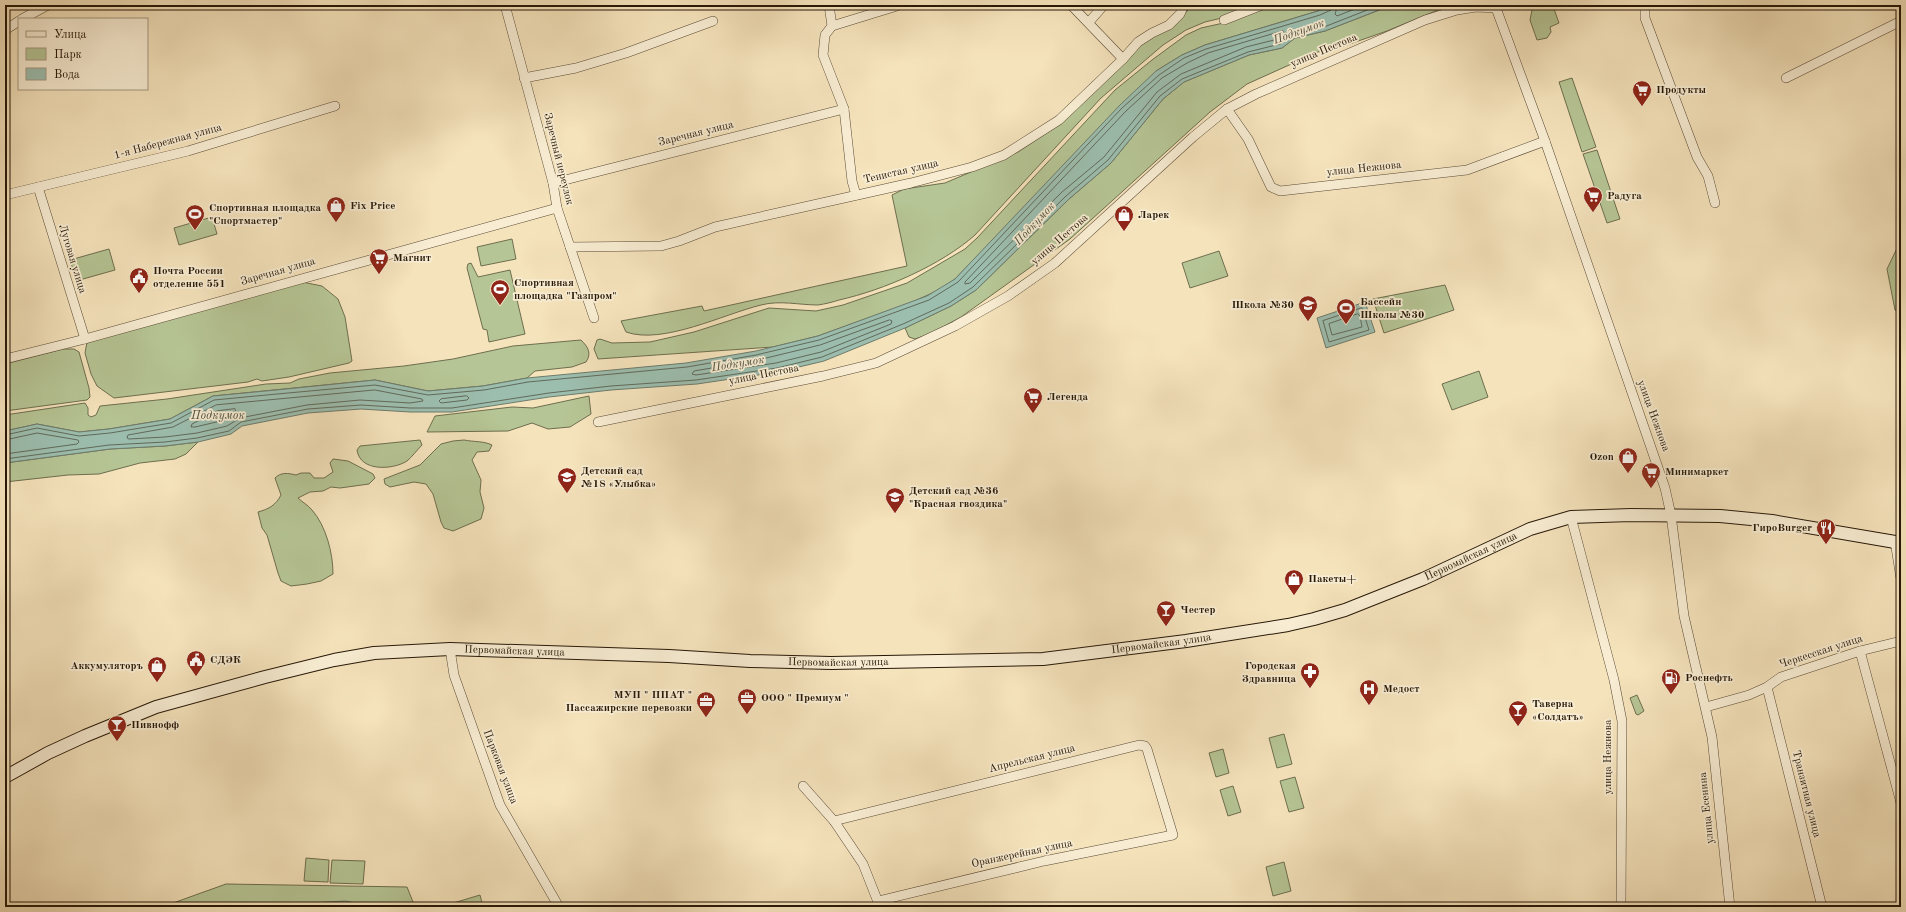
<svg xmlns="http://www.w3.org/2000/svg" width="1906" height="912" viewBox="0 0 1906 912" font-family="'Old Standard TT',serif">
<rect width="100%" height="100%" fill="#f5e3bc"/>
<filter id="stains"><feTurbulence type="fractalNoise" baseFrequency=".005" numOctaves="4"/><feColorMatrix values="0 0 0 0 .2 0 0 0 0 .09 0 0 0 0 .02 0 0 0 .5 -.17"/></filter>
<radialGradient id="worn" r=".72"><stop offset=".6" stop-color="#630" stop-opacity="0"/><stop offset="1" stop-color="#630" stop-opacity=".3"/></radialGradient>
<!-- green -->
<g fill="#b6c595" stroke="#6e6e4e">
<path d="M1190,5h64l-28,12 -21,5 -19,8 -23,15 -62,53 -126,137c-34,30 -91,55 -136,65 -6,2 -14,4 -21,5 -19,0 -38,-5 -57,0 -37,9 -98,40 -135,27l-5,-11 81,-15 2,5 203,-45 -15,-71 12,-6 41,-6 73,-31 42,-28 86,-84 33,-20 9,-10z"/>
<polygon points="1268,5 1333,5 1318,11 1205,45 1182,55 1156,71 955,279 941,289 910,303 818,336 773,347 598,359 594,349 597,340 600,339 612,343 650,342 694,332 769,308 816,311 843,305 907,283 965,249 977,238 1115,90 1152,60 1186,35 1201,28 1228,22"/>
<polygon points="1392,5 1450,5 1387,31 1341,47 1318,52 1247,84 1210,112 1070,239 961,317 930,334 915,339 909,337 905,328 951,306 976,290 1069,199 1111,163 1163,99 1184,82 1249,55 1282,48 1295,38 1325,31"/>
<polygon points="1533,5 1565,5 1554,9 1559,23 1550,27 1551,32 1547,38 1537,40 1530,20"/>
<polygon points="1572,78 1596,147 1582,152 1559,82"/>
<polygon points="1597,150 1620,219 1607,223 1583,154"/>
<polygon points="212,217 217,234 179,245 174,228"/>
<polygon points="512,239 516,259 481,266 477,247"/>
<polygon points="1901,240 1901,315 1895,310 1887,269"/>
<polygon points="109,249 115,270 76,281 70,260"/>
<polygon points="1219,251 1228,276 1190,288 1182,263"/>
<polygon points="471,263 478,277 510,270 525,334 489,342 487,330 483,329 467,268 468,264"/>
<polygon points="302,282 322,286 338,299 345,317 352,361 349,363 289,377 262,381 257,379 248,382 114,398 97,386 91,374 85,353 87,342"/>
<polygon points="1445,285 1454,310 1384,333 1373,299"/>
<path d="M581,340c7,7 11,13 5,22l-14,5 -37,4 -8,7 -44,8 -55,5 -53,-11 -162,16 -43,23 -61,10 -30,3 -42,-8 -32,7v-16l80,-12 3,5v7l3,2 5,-2 4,-9 67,-7 99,-15 24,-1 9,-4 31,-6 74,-7 49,-7 60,-13z"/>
<polygon points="63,349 74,349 79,352 89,388 90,397 87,400 5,411 5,364"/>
<polygon points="1479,371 1488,397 1452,410 1442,384"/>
<polygon points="589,396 591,414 570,427 548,429 532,423 508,431 427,432 435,416 512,407 533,408"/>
<path d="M420,440l2,5c-5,5 -10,12 -15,16 -14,9 -47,11 -50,-11l3,-4z"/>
<path d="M464,440c10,2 20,1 28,5l-3,6 -12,1 -5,8 9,20 -1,12 4,16 -3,11 -28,12 -9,-3 -3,-6 -8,-28 -7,-10 -12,-2 -24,5 -5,-3 -1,-5 36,-14 21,-21 12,-3z"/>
<polygon points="198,442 186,454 175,459 140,463 99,474 68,475 5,482 5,463 110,449 165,446"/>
<path d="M333,459l15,2 25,13 2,4 -6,6 -29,4 -9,-1 -8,4 -13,1 -12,6c4,4 10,7 14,12 14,16 21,43 21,64l-12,7 -14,3 -16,2 -10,-5 -3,-8 -11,-38 -5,-7 -4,-16c11,-3 18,-7 23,-17l-6,-17c6,-6 13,-5 21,-3l5,-2h9l4,5h10l9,-6 -3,-9z"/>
<polygon points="1637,695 1644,711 1638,715 1636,714 1630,698"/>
<polygon points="1284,734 1292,764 1277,768 1269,738"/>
<polygon points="1223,749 1229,773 1216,777 1209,753"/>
<polygon points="1295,777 1304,808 1289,812 1280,781"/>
<polygon points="1233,786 1241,812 1228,816 1220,790"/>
<polygon points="306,858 329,860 328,882 304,881"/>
<polygon points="332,860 365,861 363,884 330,883"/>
<polygon points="1284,862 1291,891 1273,896 1266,867"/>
<polygon points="226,884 407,887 415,907 162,907"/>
<polygon points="480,895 483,907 440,907"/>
</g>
<!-- water -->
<g fill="#9cbeaf" stroke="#6d7b6c">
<polygon points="1333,5 1392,5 1325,31 1295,38 1282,48 1249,55 1184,82 1163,99 1111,163 1069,199 976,290 951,306 905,328 824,361 778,372 697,384 611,390 549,397 452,412 410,412 361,409 308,413 242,426 231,434 198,442 165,446 110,449 5,463 5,431 37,424 79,432 109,429 170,419 213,396 276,390 375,380 428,391 483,386 527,378 686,363 756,351 818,336 927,296 955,279 1120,105 1156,71 1182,55 1205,45 1318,11"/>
<polygon points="1365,302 1375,332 1326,348 1317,318"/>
<polygon points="346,901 373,907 285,907 307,903"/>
</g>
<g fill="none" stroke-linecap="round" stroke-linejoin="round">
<!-- shore -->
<g stroke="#616a5b" stroke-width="1">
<polyline points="1338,5 1335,14 1337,16 1365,5"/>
<polygon points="1283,31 1285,34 1278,39 1246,47 1181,74 1157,92 1104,157 1062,192 970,283 965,284 965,282 1126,111 1162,78 1187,63 1208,53"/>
<polygon points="1362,308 1369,330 1329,342 1323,321"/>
<polygon points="1358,314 1360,316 1362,327 1332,335 1329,324"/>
<polygon points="890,320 892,321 891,324 821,352 776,363 696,375 692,374 694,371 758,360 820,345"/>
<polygon points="375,390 422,399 423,401 410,403 360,400 307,405 240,418 227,426 197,433 165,437 129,439 127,438 128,435 173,427 216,405"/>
<polygon points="467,396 469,398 467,400 441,403 439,401 441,399"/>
<polygon points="235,409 236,412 225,420 195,427 191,427 192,424 217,411"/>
<polyline points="5,435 37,428 79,436 110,433 171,423 214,400 277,394 375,385 428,395 484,390 528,382 687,367 756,355 819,340 929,300 958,282 1122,108 1159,75 1184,58 1206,49 1320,15 1331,10 1333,5"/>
<polyline points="5,440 37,433 78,440 79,442 77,444 5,454"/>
<polyline points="5,459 109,445 165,442 197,438 229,431 241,422 308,409 361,405 410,408 452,408 549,393 611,386 696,380 777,368 822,357 903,324 949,303 973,287 1066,196 1108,160 1160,96 1182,79 1248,52 1280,44 1294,34 1324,27 1380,5"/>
<polyline points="307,907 346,905 356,907"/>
</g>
<!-- street casing -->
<g stroke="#5a4a34" stroke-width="10">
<g id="street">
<polyline points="505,5 553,183 557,208 594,318"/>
<polyline points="829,5 832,26 825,35 823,55 844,109 852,181 856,195"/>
<polyline points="1071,5 1123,59"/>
<polyline points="1645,5 1645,18 1697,157 1708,176 1715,203"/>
<polyline points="1496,8 1545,141 1665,488 1671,515 1684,616 1712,737 1730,907"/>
<polyline points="22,19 48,5"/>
<polyline points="1224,20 1262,5"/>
<polyline points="1089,22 1104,5"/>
<polyline points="832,26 897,6"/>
<polyline points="5,30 19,21"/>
<polyline points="524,78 576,68 626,53 713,21"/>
<polyline points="1786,78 1901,21"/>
<polyline points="1227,109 1248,139 1271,187 1280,191 1467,170 1545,141"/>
<polyline points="553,183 844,109"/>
<polyline points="38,187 85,339"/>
<polyline points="5,195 188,151 335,106"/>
<polyline points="570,247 661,246 679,241 715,227 911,183 972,167 1004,155 1059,120 1123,59 1138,42 1152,33 1169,25 1180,14 1184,5"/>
<polyline points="5,359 85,339 557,208"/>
<polyline points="598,422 823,376 876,363 955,326 1008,296 1055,263 1193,137 1227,109 1256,94 1425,20 1457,10 1476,7 1496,8 1501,5"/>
<polyline points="1571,517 1614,680 1622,721 1621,907"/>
<polyline points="1895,541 1901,579"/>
<polyline points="450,649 454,675 500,805 559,907"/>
<polyline points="1860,651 1901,803"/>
<polyline points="1767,687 1822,907"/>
<polyline points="1706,707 1749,695 1767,687 1781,677 1860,651 1901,641"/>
<polyline points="803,786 834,821 863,864 880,907"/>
<polyline points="834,821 1139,745 1145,746 1147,749 1173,835 1044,861 878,901"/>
</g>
</g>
<!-- secondary casing -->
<g stroke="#261707" stroke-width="14">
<g id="secondary">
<path id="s1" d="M5,777l43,-24 37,-17 71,-29 109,-30 69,-17 40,-7 76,-4 219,7 81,5 81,2 212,-4 143,-18 102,-16 26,-6 31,-9 78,-31 107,-50 41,-12 60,-2 89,1 52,5 129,22"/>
</g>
</g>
<!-- street -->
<use href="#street" stroke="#f8edd3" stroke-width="9"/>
<!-- secondary -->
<use href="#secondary" stroke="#f8edd3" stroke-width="12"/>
</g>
<!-- icons -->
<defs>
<g id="supermarket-pin" transform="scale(1)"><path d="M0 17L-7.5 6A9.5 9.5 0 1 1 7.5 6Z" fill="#8f2418" stroke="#f8edd3"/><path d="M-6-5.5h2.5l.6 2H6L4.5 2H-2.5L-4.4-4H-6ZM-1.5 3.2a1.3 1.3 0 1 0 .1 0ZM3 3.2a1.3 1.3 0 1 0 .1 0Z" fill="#fff"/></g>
<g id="shop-pin" transform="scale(1)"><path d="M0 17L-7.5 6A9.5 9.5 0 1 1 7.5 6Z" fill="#8f2418" stroke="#f8edd3"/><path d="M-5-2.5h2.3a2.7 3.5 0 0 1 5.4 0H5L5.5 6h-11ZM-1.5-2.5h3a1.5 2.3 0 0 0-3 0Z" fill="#fff"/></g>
<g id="stadium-pin" transform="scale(1)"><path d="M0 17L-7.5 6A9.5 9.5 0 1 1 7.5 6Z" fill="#8f2418" stroke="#f8edd3"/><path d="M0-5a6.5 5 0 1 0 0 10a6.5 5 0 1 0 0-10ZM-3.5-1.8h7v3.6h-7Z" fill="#fff"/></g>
<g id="civic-pin" transform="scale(1)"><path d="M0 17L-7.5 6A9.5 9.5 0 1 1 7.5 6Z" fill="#8f2418" stroke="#f8edd3"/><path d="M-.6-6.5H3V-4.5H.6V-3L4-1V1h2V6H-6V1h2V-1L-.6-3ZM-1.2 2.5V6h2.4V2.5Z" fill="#fff"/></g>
<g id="school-pin" transform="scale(1)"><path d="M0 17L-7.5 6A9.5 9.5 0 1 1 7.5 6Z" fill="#8f2418" stroke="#f8edd3"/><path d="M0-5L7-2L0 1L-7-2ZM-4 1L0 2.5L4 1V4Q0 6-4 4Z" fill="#fff"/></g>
<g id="restaurant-pin" transform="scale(1)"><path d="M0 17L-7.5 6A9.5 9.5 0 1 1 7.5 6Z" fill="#8f2418" stroke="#f8edd3"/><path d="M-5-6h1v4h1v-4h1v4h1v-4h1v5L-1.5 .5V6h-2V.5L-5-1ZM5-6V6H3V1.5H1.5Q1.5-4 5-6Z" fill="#fff"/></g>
<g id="bar-pin" transform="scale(1)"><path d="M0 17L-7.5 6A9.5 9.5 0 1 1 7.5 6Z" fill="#8f2418" stroke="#f8edd3"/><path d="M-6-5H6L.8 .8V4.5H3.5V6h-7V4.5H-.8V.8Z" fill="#fff"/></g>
<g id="pharmacy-pin" transform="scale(1)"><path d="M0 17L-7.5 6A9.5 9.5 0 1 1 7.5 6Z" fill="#8f2418" stroke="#f8edd3"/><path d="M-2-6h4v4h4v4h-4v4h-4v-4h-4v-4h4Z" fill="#fff"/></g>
<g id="fuel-pin" transform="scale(1)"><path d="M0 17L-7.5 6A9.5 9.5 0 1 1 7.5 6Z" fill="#8f2418" stroke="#f8edd3"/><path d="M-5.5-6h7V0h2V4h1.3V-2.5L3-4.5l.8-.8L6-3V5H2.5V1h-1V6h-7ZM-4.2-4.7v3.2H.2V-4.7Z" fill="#fff"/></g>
<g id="hospital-pin" transform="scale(1)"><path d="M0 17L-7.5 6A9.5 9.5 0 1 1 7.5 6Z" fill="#8f2418" stroke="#f8edd3"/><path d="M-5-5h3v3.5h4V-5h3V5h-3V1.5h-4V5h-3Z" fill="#fff"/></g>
<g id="office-pin" transform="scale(1)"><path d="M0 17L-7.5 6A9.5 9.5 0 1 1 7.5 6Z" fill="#8f2418" stroke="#f8edd3"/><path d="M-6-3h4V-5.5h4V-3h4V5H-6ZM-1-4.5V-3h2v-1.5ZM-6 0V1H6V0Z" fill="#fff"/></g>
</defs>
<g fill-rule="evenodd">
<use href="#supermarket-pin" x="1642" y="90"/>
<use href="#supermarket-pin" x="1593" y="196"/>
<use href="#shop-pin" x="336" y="206"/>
<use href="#stadium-pin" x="195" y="214"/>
<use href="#shop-pin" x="1124" y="215"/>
<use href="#supermarket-pin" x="379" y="258"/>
<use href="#civic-pin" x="139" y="277"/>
<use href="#stadium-pin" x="500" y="289"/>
<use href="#school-pin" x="1308" y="305"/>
<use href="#stadium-pin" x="1346" y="308"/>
<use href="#supermarket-pin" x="1033" y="397"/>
<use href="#shop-pin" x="1628" y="457"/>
<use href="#supermarket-pin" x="1651" y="472"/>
<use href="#school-pin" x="567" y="477"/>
<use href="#school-pin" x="895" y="497"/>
<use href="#restaurant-pin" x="1826" y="528"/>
<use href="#shop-pin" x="1294" y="579"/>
<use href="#bar-pin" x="1166" y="610"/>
<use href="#civic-pin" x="196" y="660"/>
<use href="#shop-pin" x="157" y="666"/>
<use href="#pharmacy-pin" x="1310" y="672"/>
<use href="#fuel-pin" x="1671" y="678"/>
<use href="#hospital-pin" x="1369" y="689"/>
<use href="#office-pin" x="747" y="698"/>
<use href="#office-pin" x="706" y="701"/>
<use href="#bar-pin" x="1518" y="710"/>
<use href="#bar-pin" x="117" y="725"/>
</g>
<g text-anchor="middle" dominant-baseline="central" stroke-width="3.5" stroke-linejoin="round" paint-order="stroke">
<!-- street labels -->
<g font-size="11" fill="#261707" stroke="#f8edd3">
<text transform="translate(1324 51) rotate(-23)">улица Пестова</text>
<text transform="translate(696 134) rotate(-14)">Заречная улица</text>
<text transform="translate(168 142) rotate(-15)">1-я Набережная улица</text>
<text transform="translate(558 159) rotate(76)">Заречный переулок</text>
<text transform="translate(1364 169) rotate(-6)">улица Нежнова</text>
<text transform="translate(901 172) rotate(-13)">Тенистая улица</text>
<text transform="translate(1060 240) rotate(-41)">улица Пестова</text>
<text transform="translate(72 259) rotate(73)">Луговая улица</text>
<text transform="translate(278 272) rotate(-16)">Заречная улица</text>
<text transform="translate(764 375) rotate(-11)">улица Пестова</text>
<text transform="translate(1653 416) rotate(70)">улица Нежнова</text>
<text stroke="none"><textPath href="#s1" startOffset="1504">Первомайская улица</textPath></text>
<text stroke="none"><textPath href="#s1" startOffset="1180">Первомайская улица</textPath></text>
<text stroke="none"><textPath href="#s1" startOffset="532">Первомайская улица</textPath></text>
<text transform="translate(1821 652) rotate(-18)">Черкесская улица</text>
<text stroke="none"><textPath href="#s1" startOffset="856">Первомайская улица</textPath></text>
<text transform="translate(1608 757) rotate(-90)">улица Нежнова</text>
<text transform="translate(1032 759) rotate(-14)">Апрельская улица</text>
<text transform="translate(500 767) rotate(69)">Парковая улица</text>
<text transform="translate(1806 794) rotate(76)">Транзитная улица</text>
<text transform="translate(1707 808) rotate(-96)">улица Есенина</text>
<text transform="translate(1022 854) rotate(-12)">Оранжерейная улица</text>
</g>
<!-- poi labels -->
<g font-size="11" font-weight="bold" fill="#261707" stroke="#f8edd3" text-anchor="start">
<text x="1656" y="90">Продукты</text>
<text x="1607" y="196">Радуга</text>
<text x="350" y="206">Fix Price</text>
<text x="209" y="208">Спортивная площадка<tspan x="209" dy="13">"Спортмастер"</tspan></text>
<text x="1138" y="215">Ларек</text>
<text x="393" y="258">Магнит</text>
<text x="153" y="271">Почта России<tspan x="153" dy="13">отделение 551</tspan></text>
<text x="514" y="283">Спортивная<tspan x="514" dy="13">площадка "Газпром"</tspan></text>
<text x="1360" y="302">Бассейн<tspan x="1360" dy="13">Школы №30</tspan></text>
<text x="1294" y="305" text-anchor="end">Школа №30</text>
<text x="1047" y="397">Легенда</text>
<text x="1614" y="457" text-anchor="end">Ozon</text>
<text x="581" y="471">Детский сад<tspan x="581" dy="13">№18 «Улыбка»</tspan></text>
<text x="1665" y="472">Минимаркет</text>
<text x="909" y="491">Детский сад №36<tspan x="909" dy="13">"Красная гвоздика"</tspan></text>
<text x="1812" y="528" text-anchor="end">ГироBurger</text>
<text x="1308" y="579">Пакеты+</text>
<text x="1180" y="610">Честер</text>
<text x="210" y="660">СДЭК</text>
<text x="143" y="666" text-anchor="end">Аккумуляторъ</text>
<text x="1296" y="666" text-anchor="end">Городская<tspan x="1296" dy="13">Здравница</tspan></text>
<text x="1685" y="678">Роснефть</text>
<text x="1383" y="689">Медост</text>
<text x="692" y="695" text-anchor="end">МУП " ППАТ "<tspan x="692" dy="13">Пассажирские перевозки</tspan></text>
<text x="761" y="698">ООО " Премиум "</text>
<text x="1532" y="704">Таверна<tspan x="1532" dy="13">«Солдатъ»</tspan></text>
<text x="131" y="725">Пивнофф</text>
</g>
<!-- water labels -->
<g font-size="12" font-style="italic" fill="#4f5142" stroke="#f8edd3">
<text transform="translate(1299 32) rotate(-20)">Подкумок</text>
<text transform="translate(1035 224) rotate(-47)">Подкумок</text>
<text transform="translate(738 364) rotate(-9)">Подкумок</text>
<text x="218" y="416">Подкумок</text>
</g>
</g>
<!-- margin -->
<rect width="1906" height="912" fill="none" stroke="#f5e3bc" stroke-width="20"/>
<rect x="6" y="6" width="1894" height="900" fill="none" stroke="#261707" stroke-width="2"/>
<rect x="10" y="10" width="1886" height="892" fill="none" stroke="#261707"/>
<!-- legend -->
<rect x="18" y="18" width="130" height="72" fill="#f8edd3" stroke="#a49781"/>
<rect x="26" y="31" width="20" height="6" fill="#f8edd3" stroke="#a49781"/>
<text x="54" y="38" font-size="12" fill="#261707">Улица</text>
<rect x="26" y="48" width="20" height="12" fill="#b6c595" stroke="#a49781"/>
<text x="54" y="58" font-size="12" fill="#261707">Парк</text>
<rect x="26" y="68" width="20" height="12" fill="#9cbeaf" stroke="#a49781"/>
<text x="54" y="78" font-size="12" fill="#261707">Вода</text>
<rect width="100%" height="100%" filter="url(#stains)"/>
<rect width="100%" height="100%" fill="url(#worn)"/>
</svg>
